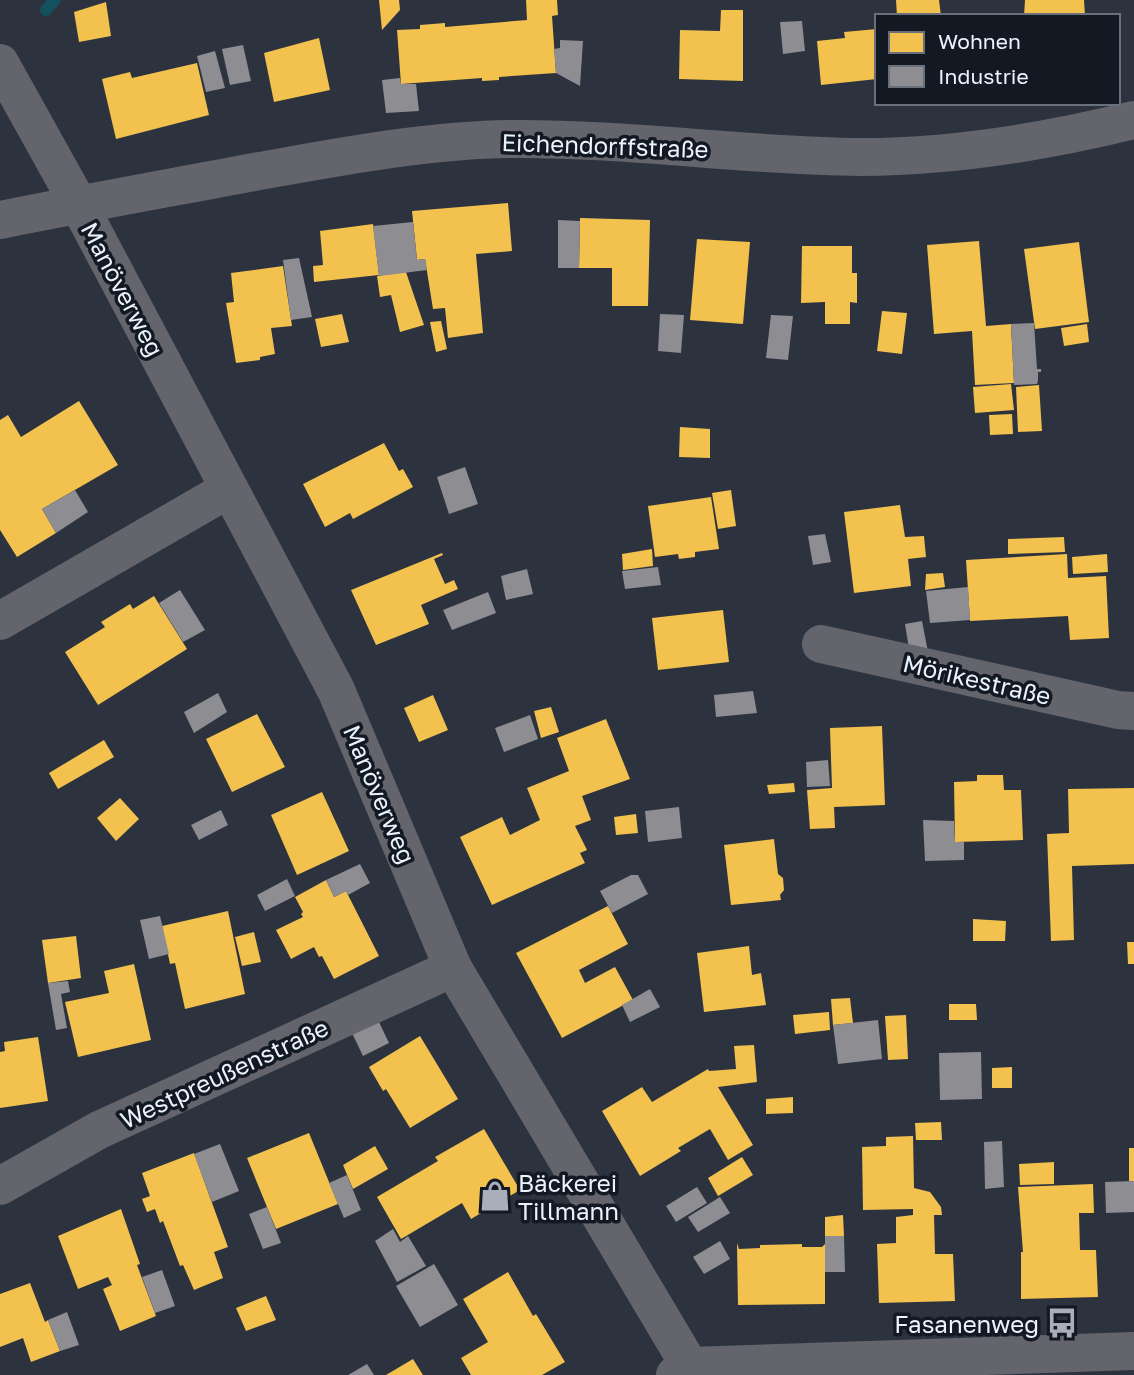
<svg xmlns="http://www.w3.org/2000/svg" width="1134" height="1375" viewBox="0 0 1134 1375" font-family="'Golos Text',sans-serif">
<rect width="100%" height="100%" fill="#2c333f"/>
<!-- homes -->
<g fill="#f2c14e">
<polygon points="379,0 399,0 400,10 382,30"/>
<polygon points="526,0 557,0 558,15 552,16 556,73 499,77 499,80 482,81 482,78 401,84 397,30 420,29 420,25 445,23 445,27 527,20"/>
<polygon points="896,0 939,0 941,16 897,16"/>
<polygon points="1025,0 1084,0 1085,16 1024,16"/>
<polygon points="106,2 111,36 79,42 74,12"/>
<polygon points="721,10 743,10 743,81 679,79 680,30 720,31"/>
<polygon points="877,29 877,79 821,85 817,41 845,38 844,32"/>
<polygon points="319,38 330,90 274,102 264,53"/>
<polygon points="197,63 209,115 116,139 102,79 130,72 132,78"/>
<polygon points="508,203 512,251 476,254 483,333 448,338 445,308 433,309 425,259 417,260 412,211"/>
<polygon points="580,218 650,220 648,306 612,306 612,268 579,268"/>
<polygon points="373,224 379,275 314,282 313,266 323,265 320,231"/>
<polygon points="697,239 750,242 743,324 690,320"/>
<polygon points="979,241 986,326 1011,324 1014,383 975,385 972,331 934,334 927,245"/>
<polygon points="1079,242 1089,322 1035,329 1024,249"/>
<polygon points="802,246 852,246 852,273 857,273 857,303 850,302 850,324 825,324 825,302 801,303"/>
<polygon points="283,266 292,326 271,328 275,354 260,357 260,360 236,363 226,303 234,302 231,273"/>
<polygon points="406,272 424,325 400,332 391,295 380,297 377,276"/>
<polygon points="882,311 907,313 902,354 877,351"/>
<polygon points="342,314 349,342 321,347 315,319"/>
<polygon points="441,321 447,349 436,352 430,322"/>
<polygon points="1087,324 1089,342 1064,346 1061,328"/>
<polygon points="1011,384 1014,410 975,413 973,387"/>
<polygon points="1039,385 1042,431 1018,432 1016,387"/>
<polygon points="79,401 118,465 42,509 56,533 17,557 0,530 0,420 8,415 21,437"/>
<polygon points="1012,414 1013,434 990,435 989,415"/>
<polygon points="680,427 710,429 710,458 679,457"/>
<polygon points="384,443 399,471 403,469 413,487 353,519 350,513 325,527 303,484"/>
<polygon points="731,490 736,526 718,529 712,493"/>
<polygon points="711,497 719,549 695,552 695,557 679,559 678,554 655,557 648,506"/>
<polygon points="900,505 905,537 924,536 926,557 908,559 911,586 854,593 844,512"/>
<polygon points="1064,537 1065,552 1008,554 1008,539"/>
<polygon points="652,549 653,566 623,570 622,554"/>
<polygon points="442,553 443,555 434,559 445,584 454,580 458,589 421,605 429,624 376,645 351,590"/>
<polygon points="1067,554 1068,578 1106,576 1109,638 1070,640 1068,616 970,621 966,560"/>
<polygon points="1107,554 1108,572 1073,574 1072,557"/>
<polygon points="943,573 945,587 925,590 926,574"/>
<polygon points="154,596 187,649 98,705 65,652 105,627 101,622 130,604 133,609"/>
<polygon points="723,610 729,662 658,670 652,618"/>
<polygon points="433,695 448,730 419,742 404,708"/>
<polygon points="551,707 559,732 541,738 534,711"/>
<polygon points="257,714 285,767 232,792 206,739"/>
<polygon points="606,719 630,779 582,796 591,820 575,826 587,850 580,853 585,863 492,905 460,837 502,817 510,835 540,820 527,788 569,771 557,738"/>
<polygon points="882,726 885,805 834,807 835,828 810,829 807,790 832,788 830,728"/>
<polygon points="104,740 114,757 58,789 49,773"/>
<polygon points="977,775 1003,775 1004,790 1021,790 1023,840 955,842 954,782 977,781"/>
<polygon points="794,783 795,792 769,794 767,785"/>
<polygon points="1134,788 1134,864 1072,866 1074,940 1051,941 1047,834 1069,833 1068,789"/>
<polygon points="322,792 349,851 297,875 271,815"/>
<polygon points="120,798 139,819 116,841 97,818"/>
<polygon points="636,814 638,833 616,835 614,817"/>
<polygon points="774,839 778,874 783,878 784,890 780,895 781,900 731,905 724,845"/>
<polygon points="326,880 334,897 346,891 379,956 334,979 322,956 319,957 314,947 291,959 276,930 303,917 301,914 303,912 295,897"/>
<polygon points="608,906 628,944 579,970 585,983 615,967 633,1000 562,1038 516,953"/>
<polygon points="228,911 245,994 185,1009 175,963 170,964 162,926"/>
<polygon points="973,919 1006,921 1005,941 973,941"/>
<polygon points="254,932 261,962 242,966 235,937"/>
<polygon points="76,936 81,978 48,983 42,940"/>
<polygon points="1127,942 1134,942 1134,964 1128,964"/>
<polygon points="749,946 752,975 761,973 766,1005 704,1012 697,953"/>
<polygon points="134,964 151,1040 78,1057 65,1002 109,993 104,971"/>
<polygon points="850,998 853,1023 833,1025 831,999"/>
<polygon points="949,1004 976,1004 977,1020 949,1020"/>
<polygon points="829,1012 830,1030 795,1034 793,1015"/>
<polygon points="906,1015 908,1059 888,1060 885,1016"/>
<polygon points="420,1036 458,1099 410,1128 386,1089 383,1091 369,1067"/>
<polygon points="38,1037 48,1101 0,1108 0,1052 5,1051 4,1042"/>
<polygon points="754,1045 757,1082 718,1087 753,1145 728,1160 710,1129 678,1148 681,1151 640,1176 602,1111 642,1087 652,1102 708,1069 709,1071 736,1069 734,1046"/>
<polygon points="1012,1067 1012,1088 992,1088 992,1068"/>
<polygon points="793,1097 793,1113 766,1114 766,1099"/>
<polygon points="941,1122 942,1140 916,1140 915,1123"/>
<polygon points="484,1129 520,1190 471,1219 462,1203 401,1239 377,1197 438,1161 435,1157"/>
<polygon points="309,1133 338,1204 276,1229 247,1158"/>
<polygon points="913,1136 914,1188 930,1192 941,1207 942,1215 934,1215 935,1254 953,1254 955,1301 879,1303 877,1244 896,1243 896,1217 913,1215 913,1209 863,1210 862,1147 886,1146 886,1137"/>
<polygon points="375,1146 388,1169 353,1189 343,1165"/>
<rect x="1129" y="1148" width="5" height="33"/>
<polygon points="194,1153 228,1247 214,1252 223,1278 194,1290 183,1265 180,1266 163,1221 160,1223 155,1209 147,1212 142,1199 150,1196 142,1173"/>
<polygon points="742,1157 753,1175 718,1196 708,1178"/>
<polygon points="1054,1162 1054,1184 1020,1185 1019,1164"/>
<polygon points="1093,1184 1094,1213 1079,1213 1080,1250 1096,1250 1098,1297 1021,1299 1021,1252 1023,1252 1018,1187"/>
<polygon points="121,1209 140,1264 137,1265 156,1316 120,1331 103,1289 112,1285 108,1277 78,1289 58,1236"/>
<polygon points="843,1215 844,1236 825,1236 825,1217"/>
<polygon points="737,1243 739,1249 760,1248 760,1245 802,1244 802,1247 822,1247 825,1244 825,1304 738,1305"/>
<polygon points="508,1272 533,1316 536,1314 565,1362 542,1375 471,1375 461,1358 488,1342 463,1299"/>
<polygon points="30,1283 45,1322 48,1320 60,1351 31,1362 23,1338 0,1347 0,1294"/>
<polygon points="266,1296 276,1320 246,1331 236,1308"/>
<polygon points="413,1359 423,1375 386,1375"/>
</g>
<!-- industry -->
<g fill="#8d8d92">
<polygon points="802,21 805,51 783,54 780,22"/>
<polygon points="560,40 583,41 580,86 556,73 554,49 560,48"/>
<polygon points="243,45 251,81 230,85 222,49"/>
<polygon points="215,51 225,88 206,92 197,56"/>
<polygon points="400,78 401,84 416,84 419,111 386,113 382,80"/>
<polygon points="558,220 580,221 579,268 558,268"/>
<polygon points="413,222 417,260 425,259 427,270 379,276 373,226"/>
<polygon points="299,258 312,317 291,320 283,260"/>
<polygon points="660,314 684,315 681,353 658,351"/>
<polygon points="771,315 793,316 788,360 766,358"/>
<polygon points="1034,323 1037,369 1041,369 1041,372 1038,372 1038,381 1037,384 1014,385 1011,324"/>
<polygon points="465,467 478,504 449,514 437,477"/>
<polygon points="75,490 88,512 56,533 42,509"/>
<polygon points="825,534 831,562 813,565 808,536"/>
<polygon points="658,567 661,585 625,589 622,571"/>
<polygon points="527,569 533,594 506,600 501,576"/>
<polygon points="968,587 970,620 930,623 926,591"/>
<polygon points="180,590 205,630 183,642 159,603"/>
<polygon points="488,592 496,613 452,630 443,610"/>
<polygon points="922,621 928,652 910,655 905,624"/>
<polygon points="753,691 757,713 716,717 714,695"/>
<polygon points="218,693 227,712 194,733 184,712"/>
<polygon points="530,715 538,739 504,752 495,728"/>
<polygon points="828,760 830,786 807,787 806,762"/>
<polygon points="679,807 682,838 648,842 645,811"/>
<polygon points="221,810 228,825 199,840 191,825"/>
<polygon points="923,820 954,821 955,842 964,842 964,860 925,861"/>
<polygon points="360,864 370,883 348,895 346,891 334,897 326,880"/>
<polygon points="631,875 638,875 648,894 612,913 600,891"/>
<polygon points="287,879 295,896 265,911 257,895"/>
<polygon points="160,916 169,954 149,959 140,920"/>
<polygon points="68,981 70,992 61,994 67,1028 56,1030 48,983"/>
<polygon points="650,989 660,1007 630,1022 622,1005"/>
<polygon points="378,1020 389,1043 363,1056 352,1033"/>
<polygon points="878,1020 882,1059 838,1064 833,1025"/>
<polygon points="981,1052 982,1099 940,1100 939,1053"/>
<polygon points="1002,1141 1004,1187 985,1189 984,1142"/>
<polygon points="220,1144 239,1191 212,1202 194,1154"/>
<polygon points="347,1175 361,1210 344,1218 329,1183"/>
<polygon points="1134,1181 1134,1212 1106,1213 1105,1182"/>
<polygon points="697,1187 707,1203 676,1222 666,1206"/>
<polygon points="720,1197 730,1213 698,1232 688,1217"/>
<polygon points="267,1207 281,1243 263,1249 249,1214"/>
<polygon points="393,1229 400,1242 408,1236 426,1266 397,1282 375,1241"/>
<polygon points="825,1236 844,1236 845,1272 825,1272"/>
<polygon points="720,1241 730,1259 704,1274 693,1257"/>
<polygon points="434,1264 458,1305 420,1327 396,1286"/>
<polygon points="162,1270 175,1306 155,1313 142,1277"/>
<polygon points="67,1312 79,1345 60,1351 48,1320"/>
<polygon points="367,1364 374,1375 348,1375"/>
</g>
<g fill="none" stroke-linecap="round" stroke-linejoin="round">
<!-- stream -->
<polyline stroke="#13515e" stroke-width="12" points="46,10 55,0"/>
<!-- minor -->
<g stroke="#64656c" stroke-width="38">
<polyline points="0,63 79,205 336,690 453,968 695,1375"/>
<path d="M0,220c85,-17 169,-32 254,-48 85,-15 171,-32 257,-33 117,-1 233,17 350,18 93,0 183,-15 273,-37"/>
<polyline points="0,621 229,489"/>
<polyline points="821,644 1118,710 1134,711"/>
<polyline points="0,1186 99,1130 453,968"/>
<polyline points="675,1375 690,1366 1134,1351"/>
</g>
</g>
<!-- icons -->
<defs>
<g id="shop-bare" transform="scale(2.415)"><path d="M-5-2.5h2.3a2.7 3.5 0 0 1 5.4 0H5L5.5 6h-11ZM-1.5-2.5h3a1.5 2.3 0 0 0-3 0Z" fill="#a8afbb" stroke="#131923" stroke-width="2.5" paint-order="stroke"/></g>
<g id="bus-bare" transform="scale(2.415)"><path d="M-5-6H5V4H4V6H2V4H-2V6H-4V4H-5ZM-3.5-4V0h7V-4ZM-3.5 1.2v1.5H-2V1.2ZM2 1.2v1.5H3.5V1.2Z" fill="#a8afbb" stroke="#131923" stroke-width="2.5" paint-order="stroke"/></g>
</defs>
<g fill-rule="evenodd">
<use href="#shop-bare" x="495" y="1196"/>
<use href="#bus-bare" x="1062" y="1323"/>
</g>
<g text-anchor="middle" dominant-baseline="central" stroke-width="7" stroke-linejoin="round" paint-order="stroke">
<!-- street labels -->
<g font-size="24" fill="#ebf2fe" stroke="#131923">
<text transform="translate(605 145) rotate(2)">Eichendorffstraße</text>
<text transform="translate(123 289) rotate(62)">Manöverweg</text>
<text transform="translate(977 679) rotate(13)">Mörikestraße</text>
<text transform="translate(380 794) rotate(67)">Manöverweg</text>
<text transform="translate(224 1073) rotate(-25)">Westpreußenstraße</text>
</g>
<!-- poi labels -->
<g font-size="24" fill="#ebf2fe" stroke="#131923" text-anchor="start">
<text x="518" y="1182">Bäckerei<tspan x="518" dy="28">Tillmann</tspan></text>
<text x="1039" y="1323" text-anchor="end">Fasanenweg</text>
</g>
</g>
<!-- legend -->
<rect x="875" y="14" width="245" height="91" fill="#131923" stroke="#69707b" stroke-width="2"/>
<rect x="889" y="32" width="35" height="21" fill="#f2c14e" stroke="#69707b" stroke-width="2"/>
<text x="938" y="49" font-size="21" fill="#ebf2fe">Wohnen</text>
<rect x="889" y="66" width="35" height="21" fill="#8d8d92" stroke="#69707b" stroke-width="2"/>
<text x="938" y="84" font-size="21" fill="#ebf2fe">Industrie</text>
</svg>
